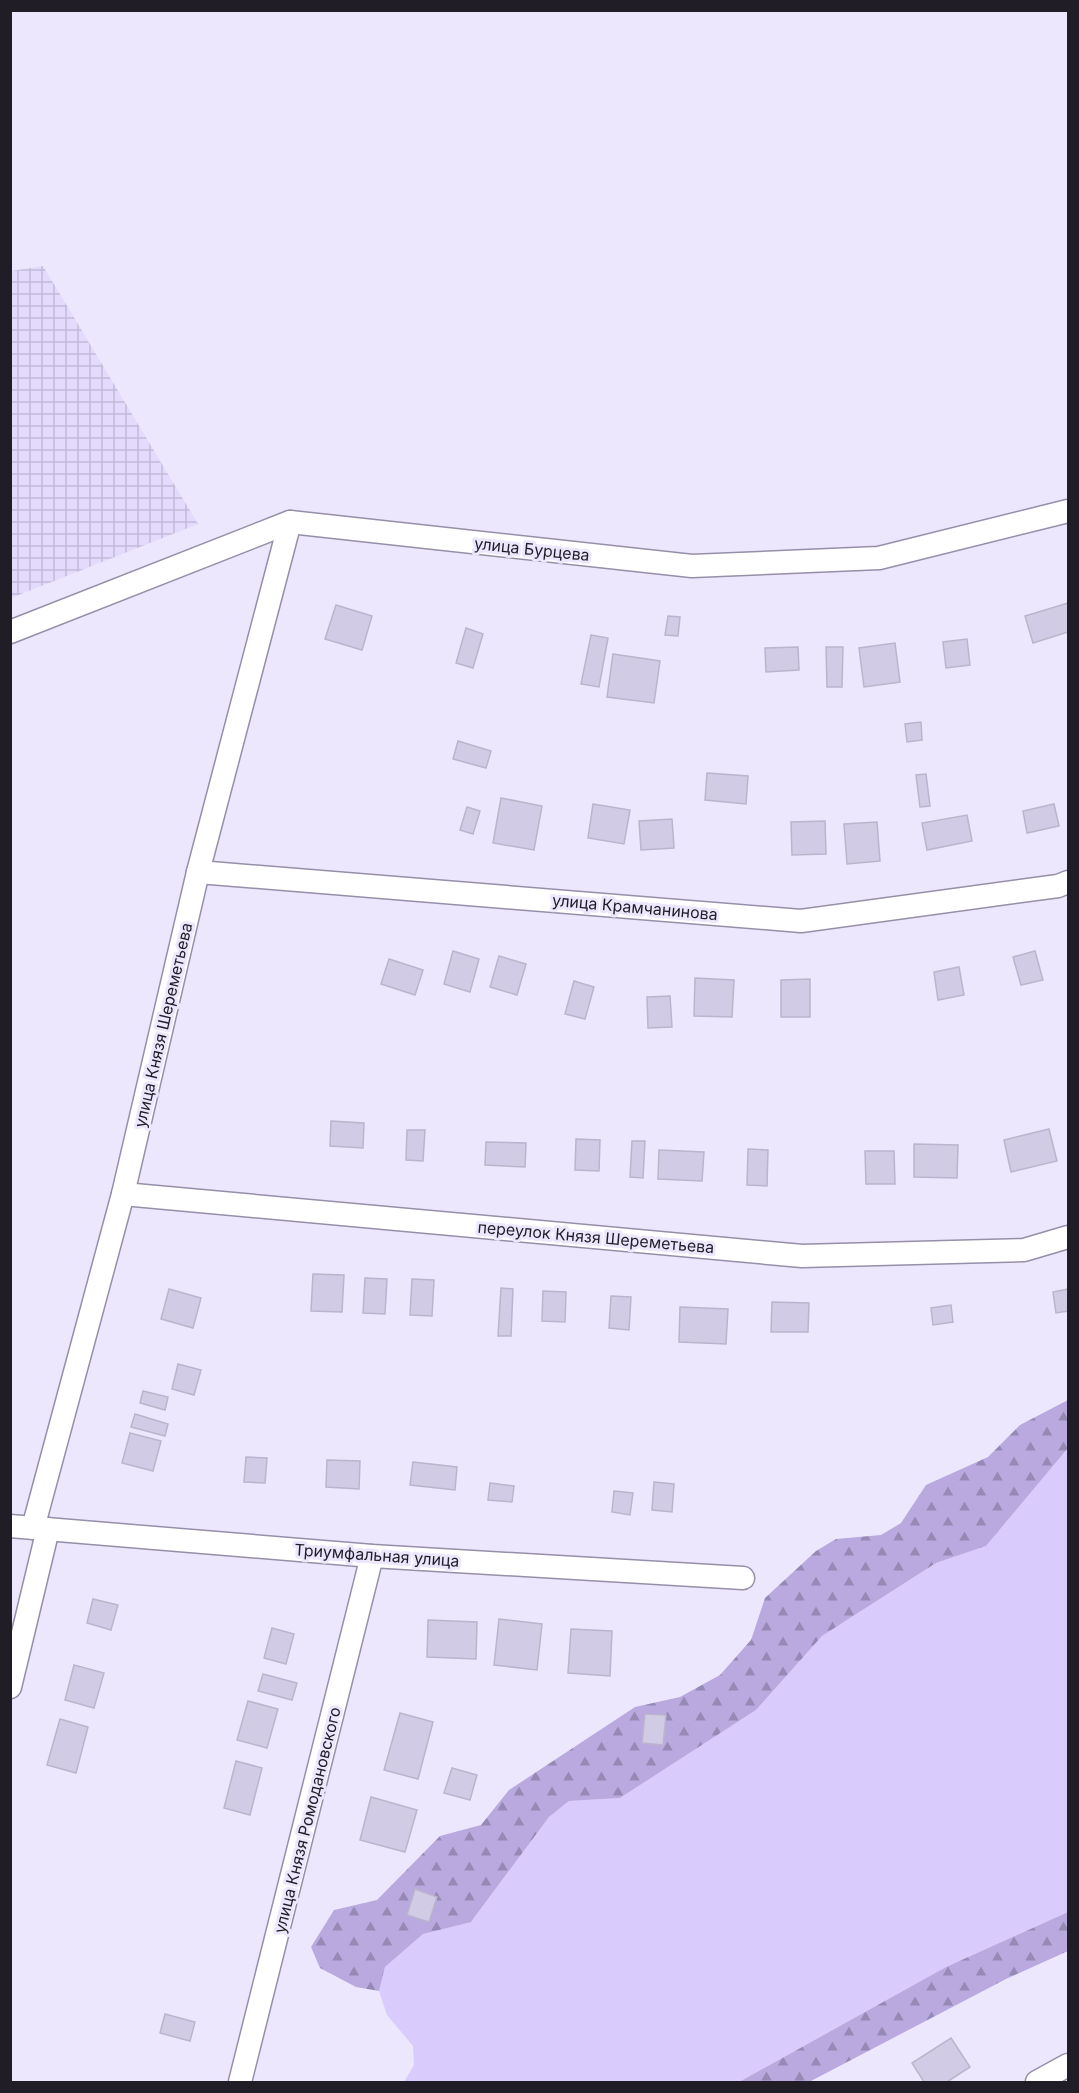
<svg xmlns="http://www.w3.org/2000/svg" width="1079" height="2093" viewBox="0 0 1079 2093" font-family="Inter,sans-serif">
<defs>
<pattern id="industrial-grid" width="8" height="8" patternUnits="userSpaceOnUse" patternTransform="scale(1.5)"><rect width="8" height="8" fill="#e3dafc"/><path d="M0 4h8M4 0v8" fill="none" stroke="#c2bbd8"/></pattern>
<pattern id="forest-firs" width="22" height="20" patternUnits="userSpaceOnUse" patternTransform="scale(1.5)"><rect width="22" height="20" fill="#b9a9df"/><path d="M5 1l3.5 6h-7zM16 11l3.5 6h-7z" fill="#9689b5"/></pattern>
</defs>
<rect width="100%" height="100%" fill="#ece7fc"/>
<!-- industrial -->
<polygon fill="url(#industrial-grid)" points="43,266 198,524 11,598 11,271"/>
<!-- green -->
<polygon fill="#d9cbfb" points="1068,1448 1068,1912 946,1967 739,2082 404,2082 414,2065 413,2046 387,2015 379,1991 385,1967 423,1934 472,1921 549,1817 569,1801 620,1798 756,1710 822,1636 936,1563 986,1546"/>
<!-- forest -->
<g fill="url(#forest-firs)">
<polygon points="1068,1400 1068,1448 986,1546 936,1563 822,1636 756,1710 620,1798 569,1801 549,1817 471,1922 423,1934 385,1967 379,1991 356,1987 320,1968 311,1947 334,1910 377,1900 440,1836 481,1825 509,1790 635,1707 680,1697 720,1675 751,1640 765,1598 816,1551 836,1539 881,1535 901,1523 926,1485 988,1457 1020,1425"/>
<polygon points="1068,1912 1068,1951 1006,1979 809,2082 739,2082 946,1967"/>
</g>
<!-- building -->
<g fill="#d2cbe5" stroke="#bab4cd" stroke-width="1.5">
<polygon points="1068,603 1068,632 1033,643 1025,616"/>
<polygon points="336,605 372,616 362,650 325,639"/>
<polygon points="668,616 680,617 678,636 665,635"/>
<polygon points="466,628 483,634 473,668 456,663"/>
<polygon points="591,635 608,638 599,687 581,684"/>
<polygon points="967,639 970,665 946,668 943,642"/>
<polygon points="895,643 900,682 864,687 859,648"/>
<polygon points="798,647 799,670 766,672 765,648"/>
<polygon points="826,647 843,647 842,687 827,687"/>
<polygon points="613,654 660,661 654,703 607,697"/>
<polygon points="921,722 922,740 907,742 905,724"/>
<polygon points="458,741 491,751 486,768 453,759"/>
<polygon points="707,773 748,776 746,804 705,800"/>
<polygon points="926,774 930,806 920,807 916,775"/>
<polygon points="501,798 542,806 534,850 493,843"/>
<polygon points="593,804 630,810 624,844 588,838"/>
<polygon points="1054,804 1059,826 1027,833 1023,811"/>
<polygon points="467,807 480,811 473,834 460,830"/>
<polygon points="967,815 972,841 927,850 922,823"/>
<polygon points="672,819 674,848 641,850 639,821"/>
<polygon points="825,821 826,854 792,855 791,822"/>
<polygon points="877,822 880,861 847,864 844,824"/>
<polygon points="453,951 479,959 470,992 444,984"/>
<polygon points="1035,951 1043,980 1021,985 1013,957"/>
<polygon points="499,956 526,964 517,995 490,987"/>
<polygon points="389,959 423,970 415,995 381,984"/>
<polygon points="959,967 964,995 938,1000 934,972"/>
<polygon points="695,978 734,980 732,1017 694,1016"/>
<polygon points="810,979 810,1017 781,1017 781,980"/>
<polygon points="574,981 594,987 585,1019 565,1014"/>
<polygon points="670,996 672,1027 648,1028 647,997"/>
<polygon points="331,1121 364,1123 363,1148 330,1146"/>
<polygon points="1049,1129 1057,1161 1011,1172 1004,1140"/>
<polygon points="407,1130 425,1130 423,1161 406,1160"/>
<polygon points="576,1139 600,1140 599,1171 575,1170"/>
<polygon points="632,1141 645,1141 643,1178 630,1177"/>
<polygon points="486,1142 526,1143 525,1167 485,1165"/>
<polygon points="914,1144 958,1145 957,1178 914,1177"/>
<polygon points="748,1149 768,1150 767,1186 747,1185"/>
<polygon points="659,1150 704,1152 702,1181 658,1179"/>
<polygon points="865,1151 894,1151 895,1184 866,1184"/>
<polygon points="313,1274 344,1275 342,1312 311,1311"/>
<polygon points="365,1278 387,1279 385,1314 363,1313"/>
<polygon points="412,1279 434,1280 432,1316 410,1315"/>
<polygon points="501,1288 513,1289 511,1336 498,1336"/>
<polygon points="169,1289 201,1298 193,1328 161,1319"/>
<polygon points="1068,1289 1068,1311 1056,1313 1053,1292"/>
<polygon points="543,1291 566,1292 565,1322 542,1321"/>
<polygon points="611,1296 631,1297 629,1330 609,1328"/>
<polygon points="772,1302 809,1303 808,1332 771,1332"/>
<polygon points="951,1305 953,1322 933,1325 931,1308"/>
<polygon points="680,1307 728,1309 726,1344 679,1342"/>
<polygon points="178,1364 201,1370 194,1395 172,1389"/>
<polygon points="143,1391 168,1397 165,1410 140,1403"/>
<polygon points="135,1414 168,1424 165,1436 131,1427"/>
<polygon points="130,1433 161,1441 153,1471 122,1463"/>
<polygon points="246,1457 267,1458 265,1483 244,1482"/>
<polygon points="327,1460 360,1461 359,1489 326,1487"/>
<polygon points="413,1462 457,1467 455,1490 410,1485"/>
<polygon points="654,1482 674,1484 672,1512 652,1510"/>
<polygon points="490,1483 514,1486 512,1502 488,1500"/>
<polygon points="614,1491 633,1493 630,1515 612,1512"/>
<polygon points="93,1599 118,1605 111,1630 87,1623"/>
<polygon points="499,1619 542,1624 537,1670 494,1665"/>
<polygon points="428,1620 477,1622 476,1659 427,1657"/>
<polygon points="272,1628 294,1634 286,1664 264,1658"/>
<polygon points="571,1629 612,1631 610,1676 568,1673"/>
<polygon points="74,1665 104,1673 94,1708 65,1700"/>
<polygon points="263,1674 297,1683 292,1700 258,1691"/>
<polygon points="248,1701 278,1709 267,1748 237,1740"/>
<polygon points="400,1713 433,1722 418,1779 384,1770"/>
<polygon points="645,1714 666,1715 663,1745 642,1743"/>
<polygon points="60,1719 88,1727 76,1773 47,1765"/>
<polygon points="236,1761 262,1768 250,1815 224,1808"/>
<polygon points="452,1768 477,1775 470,1800 444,1793"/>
<polygon points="371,1797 417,1810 405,1852 360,1840"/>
<polygon points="415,1889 437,1897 429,1922 407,1915"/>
<polygon points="165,2014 195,2022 190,2041 160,2033"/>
<polygon points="951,2038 970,2067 947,2082 924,2082 912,2063"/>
</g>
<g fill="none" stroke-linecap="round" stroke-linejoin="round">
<!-- minor casing -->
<g stroke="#968fa7" stroke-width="25">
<g id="minor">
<polyline points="10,632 290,522 692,566 879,558 1068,511"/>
<polyline points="198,872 801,921 1058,886 1068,882"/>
<polyline points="123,1194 802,1256 1024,1250 1068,1237"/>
<polyline points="10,1526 372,1556 743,1578"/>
<polyline points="33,1528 123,1194 198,872 290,522"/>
<polyline points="10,1687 48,1529"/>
<polyline points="240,2082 372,1556"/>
<polyline points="1037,2082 1068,2065"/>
</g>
</g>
<!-- minor -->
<use href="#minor" stroke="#fff" stroke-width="22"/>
</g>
<g text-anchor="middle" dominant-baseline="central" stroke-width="6" stroke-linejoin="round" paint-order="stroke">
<!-- street labels -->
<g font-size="16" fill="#201d27" stroke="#ece7fc">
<text transform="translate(532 549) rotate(6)">улица Бурцева</text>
<text transform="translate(635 907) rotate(5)">улица Крамчанинова</text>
<text transform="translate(163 1025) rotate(-77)">улица Князя Шереметьева</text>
<text transform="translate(596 1237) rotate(5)">переулок Князя Шереметьева</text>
<text transform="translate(377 1555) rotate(4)">Триумфальная улица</text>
<text transform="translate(307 1820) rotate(-76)">улица Князя Ромодановского</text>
</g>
</g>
<!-- border -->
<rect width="1079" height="2093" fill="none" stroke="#201d27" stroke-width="24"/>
</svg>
